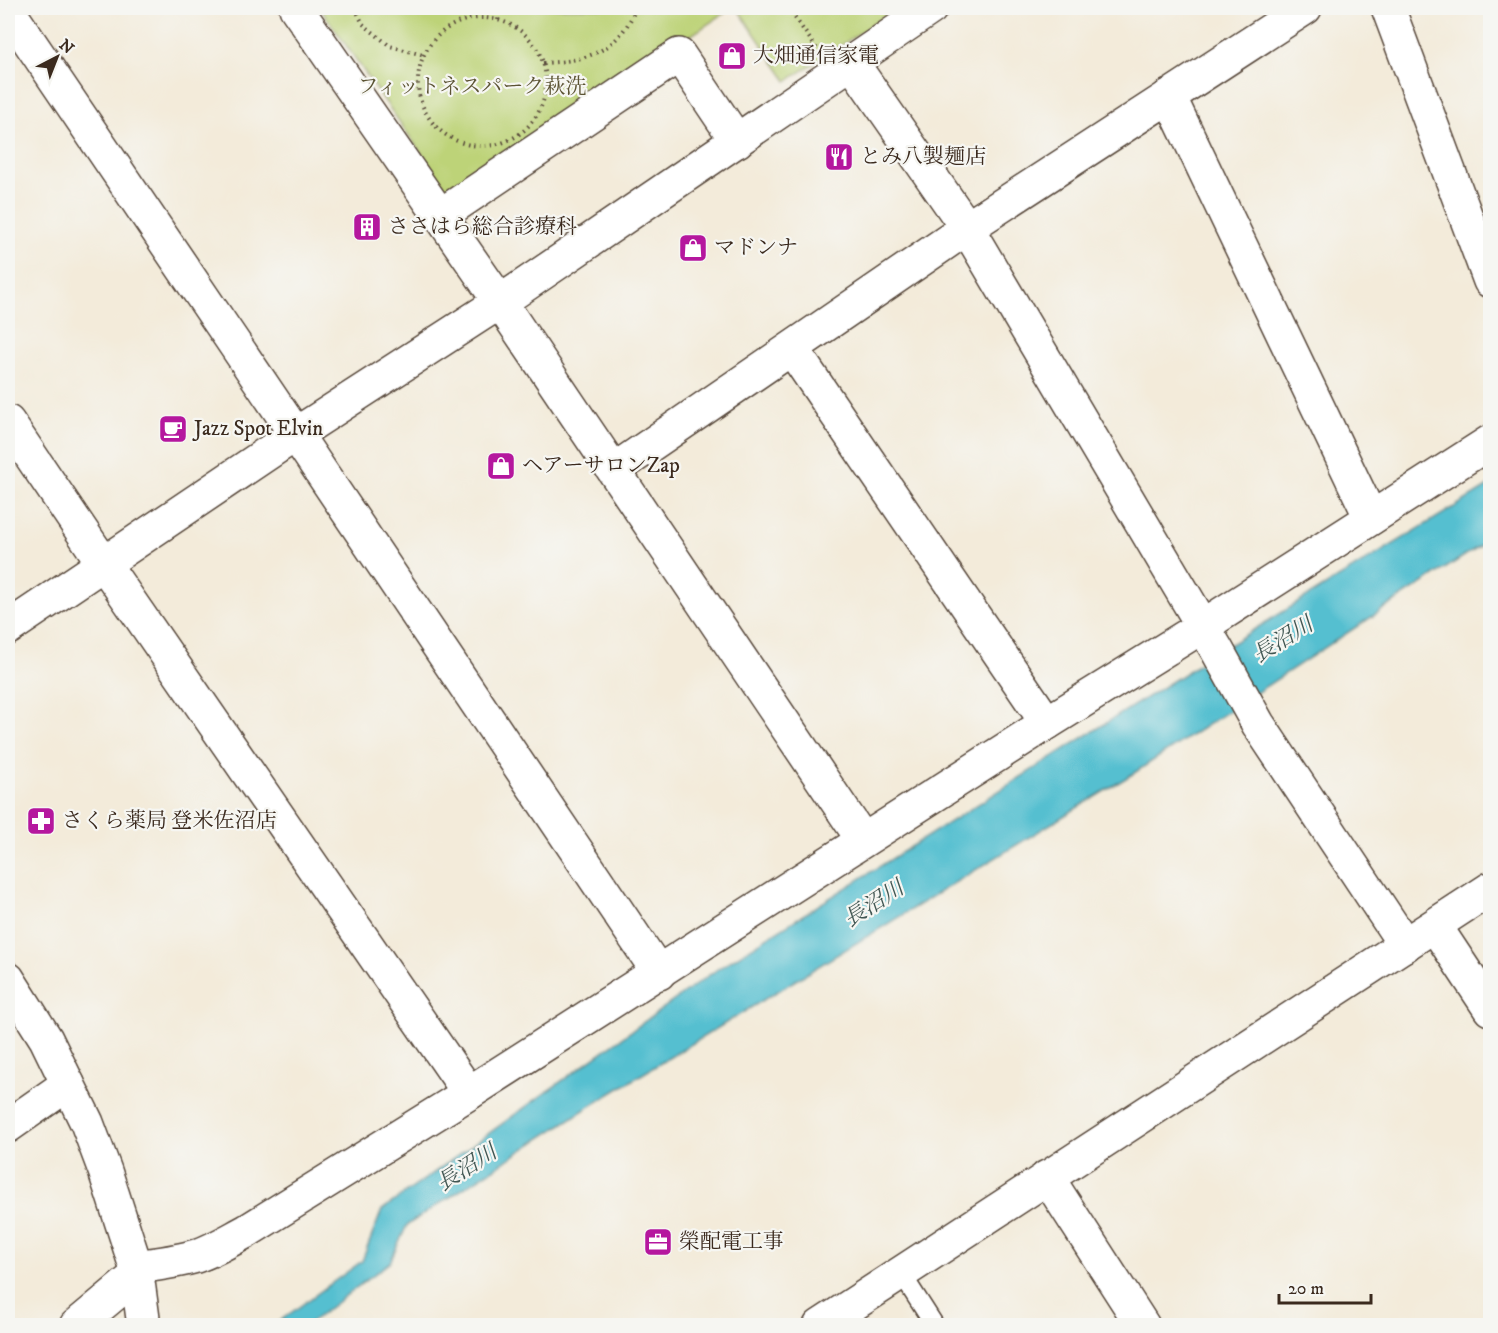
<svg xmlns="http://www.w3.org/2000/svg" width="1498" height="1333" viewBox="0 0 1498 1333" font-family="'IM FELL DW Pica','Noto Serif JP',serif">
<rect width="100%" height="100%" fill="#f6f6f2"/>
<filter id="ink" filterUnits="userSpaceOnUse"><feTurbulence type="fractalNoise" baseFrequency=".0167" numOctaves="2"/><feDisplacementMap in="SourceGraphic" scale="12" xChannelSelector="R" yChannelSelector="G"/><feConvolveMatrix kernelMatrix="1 2 1 2 8 2 1 2 1" color-interpolation-filters="sRGB"/></filter>
<filter id="wash" filterUnits="userSpaceOnUse"><feTurbulence type="fractalNoise" baseFrequency=".008" numOctaves="4" result="noise"/><feDisplacementMap in="SourceGraphic" scale="24" xChannelSelector="R" yChannelSelector="G"/><feGaussianBlur stdDeviation="1.35" result="paint"/><feColorMatrix in="noise" values="0 0 0 0 0 0 0 0 0 0 0 0 0 0 0 0 0 1.4 0 .05"/><feComposite in="paint" operator="in"/></filter>
<g filter="url(#wash)">
<rect width="100%" height="100%" fill="#f3ebda"/>
<!-- green -->
<g fill="#bdd378" stroke="#7c7e4b" stroke-width="1.5">
<polygon points="320,8 732,8 458,191 444,186"/>
<polygon points="737,8 897,8 787,81"/>
</g>
<!-- water -->
<polygon fill="#54bfd0" stroke="#487477" stroke-width="1.5" points="1490,485 1490,539 1134,773 587,1108 407,1225 390,1262 307,1325 273,1326 362,1261 382,1210 719,968 1250,632"/>
</g>
<g filter="url(#ink)">
<g fill="none" stroke-linecap="round" stroke-linejoin="round">
<!-- service casing -->
<g stroke="#57473a" stroke-width="21">
<polyline id="service" points="901,1273 935,1326"/>
</g>
<!-- minor casing -->
<g stroke="#57473a" stroke-width="36">
<g id="minor">
<polyline points="296,8 500,302 863,840"/>
<polyline points="1388,8 1490,281"/>
<polyline points="8,10 282,414 659,973"/>
<polyline points="852,63 967,228 1217,650 1258,724 1405,945"/>
<polyline points="1169,96 1371,518"/>
<polyline points="441,215 679,55 737,141"/>
<polyline points="792,349 1047,723"/>
<polyline points="8,422 104,564 469,1093"/>
<polyline points="614,470 967,228 1305,8"/>
<polyline points="8,628 296,434 500,302 931,8"/>
<polyline points="1435,926 1490,1009"/>
<polyline points="8,1126 68,1084"/>
<polyline points="1047,1177 1143,1326"/>
<path d="M136,1267c20,-3 41,-5 60,-11 18,-6 34,-16 51,-25l222,-138 578,-370 156,-97 287,-184"/>
<polyline points="76,1326 137,1275"/>
<polyline points="820,1326 1490,889"/>
</g>
</g>
<!-- tertiary casing -->
<g stroke="#57473a" stroke-width="36">
<polyline id="tertiary" points="8,979 46,1039 87,1123 105,1171 136,1267 144,1326"/>
</g>
<!-- path -->
<g stroke="#57473a" stroke-width="4" stroke-dasharray="1.5 4.5" stroke-linecap="butt">
<polyline points="355,8 363,24 390,46 423,55"/>
<polyline points="788,8 817,49"/>
<circle cx="482" cy="82" r="64"/>
<polyline points="498,20 500,8"/>
<path d="M543,63c44,-2 75,-11 93,-55"/>
</g>
<!-- service -->
<use href="#service" stroke="#fff" stroke-width="18"/>
<!-- minor -->
<use href="#minor" stroke="#fff" stroke-width="33"/>
<!-- tertiary -->
<use href="#tertiary" stroke="#fff" stroke-width="33"/>
</g>
</g>
<!-- icons -->
<defs>
<g id="shop-square" transform="scale(1.5)"><rect x="-9" y="-9" width="18" height="18" rx="4" fill="#b5179e" stroke="#f6f6f2"/><path d="M-5-2.5h2.3a2.7 3.5 0 0 1 5.4 0H5L5.5 6h-11ZM-1.5-2.5h3a1.5 2.3 0 0 0-3 0Z" fill="#fff"/></g>
<g id="restaurant-square" transform="scale(1.5)"><rect x="-9" y="-9" width="18" height="18" rx="4" fill="#b5179e" stroke="#f6f6f2"/><path d="M-5-6h1v4h1v-4h1v4h1v-4h1v5L-1.5 .5V6h-2V.5L-5-1ZM5-6V6H3V1.5H1.5Q1.5-4 5-6Z" fill="#fff"/></g>
<g id="building-square" transform="scale(1.5)"><rect x="-9" y="-9" width="18" height="18" rx="4" fill="#b5179e" stroke="#f6f6f2"/><path d="M-4-6H4V6H1V3H-1V6H-4ZM-2.5-4.3h1.7v1.8h-1.7ZM.8-4.3h1.7v1.8H.8ZM-2.5-1h1.7V.8h-1.7ZM.8-1h1.7V.8H.8Z" fill="#fff"/></g>
<g id="cafe-square" transform="scale(1.5)"><rect x="-9" y="-9" width="18" height="18" rx="4" fill="#b5179e" stroke="#f6f6f2"/><path d="M-5.5-4.5H6V0H3Q3 3.5 0 3.5H-2.5Q-5.5 3.5-5.5 0ZM3-3.2v2h1.7v-2ZM-6 4.5H4V6H-6Z" fill="#fff"/></g>
<g id="pharmacy-square" transform="scale(1.5)"><rect x="-9" y="-9" width="18" height="18" rx="4" fill="#b5179e" stroke="#f6f6f2"/><path d="M-2-6h4v4h4v4h-4v4h-4v-4h-4v-4h4Z" fill="#fff"/></g>
<g id="office-square" transform="scale(1.5)"><rect x="-9" y="-9" width="18" height="18" rx="4" fill="#b5179e" stroke="#f6f6f2"/><path d="M-6-3h4V-5.5h4V-3h4V5H-6ZM-1-4.5V-3h2v-1.5ZM-6 0V1H6V0Z" fill="#fff"/></g>
</defs>
<g fill-rule="evenodd">
<use href="#shop-square" x="732" y="56"/>
<use href="#restaurant-square" x="839" y="157"/>
<use href="#building-square" x="367" y="227"/>
<use href="#shop-square" x="693" y="248"/>
<use href="#cafe-square" x="173" y="429"/>
<use href="#shop-square" x="501" y="466"/>
<use href="#pharmacy-square" x="41" y="821"/>
<use href="#office-square" x="658" y="1242"/>
</g>
<g text-anchor="middle" dominant-baseline="central" stroke-width="4.5" stroke-linejoin="round" paint-order="stroke">
<!-- poi labels -->
<g font-size="21" fill="#3b2a1e" stroke="#f6f6f2" text-anchor="start">
<text x="753" y="56">大畑通信家電</text>
<text x="860" y="157">とみ八製麺店</text>
<text x="388" y="227">ささはら総合診療科</text>
<text x="714" y="248">マドンナ</text>
<text x="194" y="429">Jazz Spot Elvin</text>
<text x="522" y="466">ヘアーサロンZap</text>
<text x="62" y="821">さくら薬局 登米佐沼店</text>
<text x="679" y="1242">榮配電工事</text>
</g>
<!-- park labels -->
<g font-size="21" fill="#5c5434" stroke="#f6f6f2">
<text x="472" y="87">フィットネスパーク萩洗</text>
</g>
<!-- water labels -->
<g font-size="22" font-style="italic" fill="#425753" stroke="#f6f6f2">
<text transform="translate(1283 640) rotate(-32)">長沼川</text>
<text transform="translate(874 904) rotate(-33)">長沼川</text>
<text transform="translate(467 1168) rotate(-33)">長沼川</text>
</g>
</g>
<!-- margin -->
<rect width="1498" height="1333" fill="none" stroke="#f6f6f2" stroke-width="30"/>
<!-- north arrow -->
<g transform="translate(57 57) rotate(42)" stroke="#f6f6f2" stroke-width="4.5" paint-order="stroke">
<path d="M0-4.5L10 22L0 15L-10 22Z" fill="#3b2a1e"/>
<text y="-9" font-size="16" font-weight="bold" text-anchor="middle" fill="#3b2a1e">N</text>
</g>
<!-- scale -->
<path d="M1279 1294v9h92v-9" fill="none" stroke="#3b2a1e" stroke-width="3"/>
<text x="1288" y="1294" font-size="18" fill="#3b2a1e" stroke="#f6f6f2" stroke-width="4.5" paint-order="stroke">20 m</text>
</svg>
